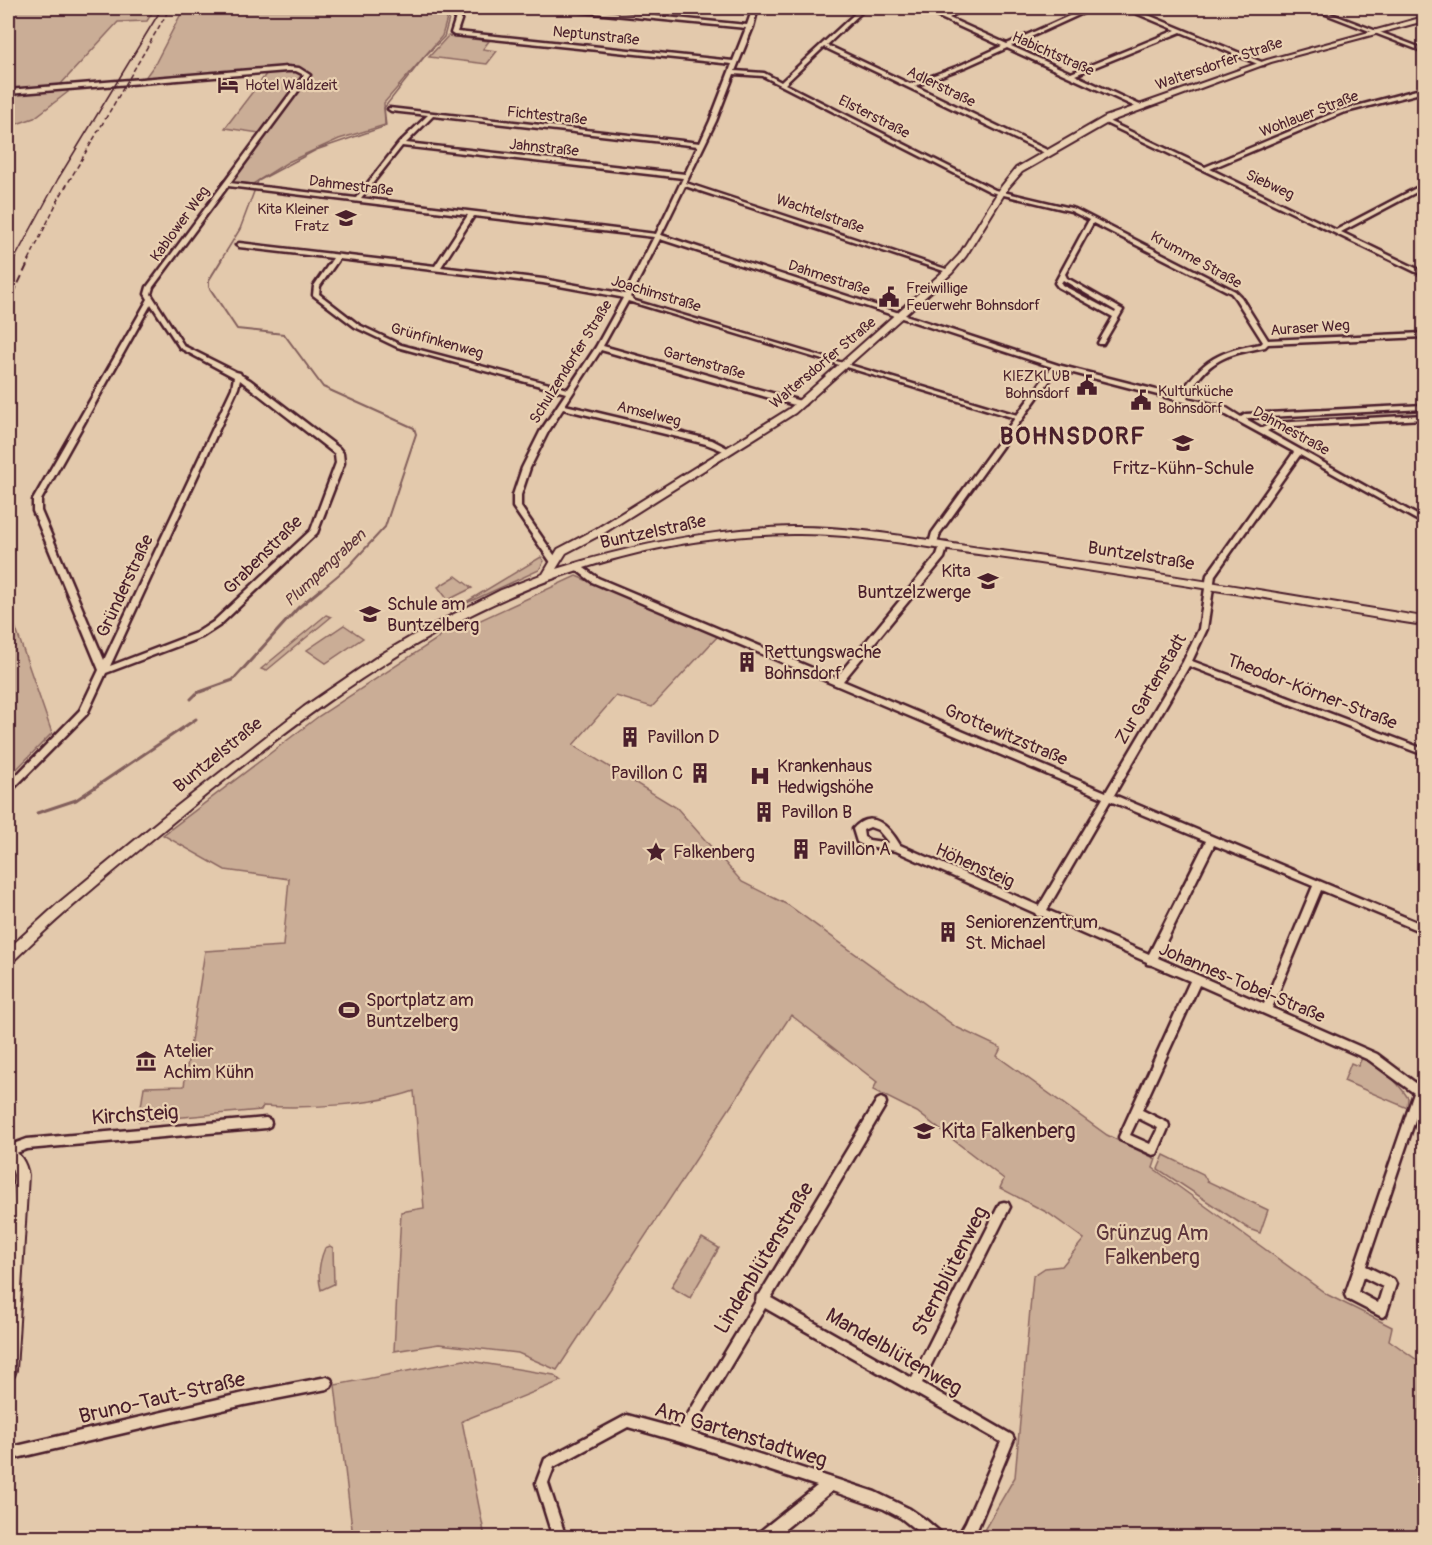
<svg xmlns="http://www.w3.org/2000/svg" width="1432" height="1545" viewBox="0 0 1432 1545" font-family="Pangolin,sans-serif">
<rect width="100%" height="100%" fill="#e3c9ac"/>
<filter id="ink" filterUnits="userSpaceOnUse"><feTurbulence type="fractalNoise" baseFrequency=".0167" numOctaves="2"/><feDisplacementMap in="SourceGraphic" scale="12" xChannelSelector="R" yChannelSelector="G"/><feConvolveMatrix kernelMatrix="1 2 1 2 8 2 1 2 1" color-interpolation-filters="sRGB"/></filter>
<g filter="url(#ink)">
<!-- green -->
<g fill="#caad96" stroke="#8a6660" stroke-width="1.5">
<polygon points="8,8 155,8 147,21 118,22 60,85 68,92 34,118 8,127"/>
<polygon points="184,8 450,8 442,36 384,103 385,125 339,139 288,162 253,184 233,182 267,134 225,128 267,73 267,69 144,79 155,64"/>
<polygon points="448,36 489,41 483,49 497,51 487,64 429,57"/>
<polygon points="541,557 544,561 539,570 458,607"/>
<polygon points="456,576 472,588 448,600 438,587"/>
<path d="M576,576l142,60 -66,71 -36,-11 -43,49 104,63 65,74 46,23 168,122 45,21 -4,8 110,79 49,24 -3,9 175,127 64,32 -3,13 35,25v172h-444l35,-60 18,-201 12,-8 17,-2 22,-27 -36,-26 -48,-25 4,-9 -87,-67 -44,-22 4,-8 -86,-67 -234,355 -39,-17 -79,-9 -45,7 7,-139 23,-4 -10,-117c-39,14 -109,18 -151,15l-2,4 -122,11 5,-34 40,-1 21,-135 78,-5 6,-67 -64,-9 -62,-35 156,-119 118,-77 5,-6 26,-11 4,2z"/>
<polygon points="8,606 52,733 8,778"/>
<polygon points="326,615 331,617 266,671 261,669"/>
<polygon points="344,625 363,638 326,663 307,650"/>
<path d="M1362,1058c19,8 35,23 46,40l-1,10 -63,-27 7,-18 7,3z"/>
<polygon points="1164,1155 1203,1174 1207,1181 1268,1210 1260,1233 1249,1229 1158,1169"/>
<polygon points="702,1238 719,1248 690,1298 671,1287"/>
<path d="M330,1246l3,2 1,36 -13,6c-4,-15 -2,-28 4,-42z"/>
<polygon points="464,1360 554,1375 561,1381 462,1421 485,1537 353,1537 335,1385"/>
</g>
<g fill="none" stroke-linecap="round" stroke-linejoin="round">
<!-- stream-far2 -->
<polyline stroke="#825e5b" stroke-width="1.5" points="221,260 240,229 258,181 316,150 386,126 384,108 425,56 444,37 452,8"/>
<!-- stream-far1 -->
<polyline stroke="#825e5b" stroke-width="2" points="222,259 209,280 209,287 237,329 284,334 323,387 414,428 416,434 385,527 349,566 319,591"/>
<!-- stream -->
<g stroke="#825e5b" stroke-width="3">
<polyline points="191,699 197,693 233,680 298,608 321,589"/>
<polyline points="37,813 76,800 196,719"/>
</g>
<!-- minor casing -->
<g stroke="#4a1f2b" stroke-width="5">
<g id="minor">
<path d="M459,8h6l-8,24 276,29 13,-33 -183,-18 -3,-2h13l174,17 6,-17h5l-5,19 -18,44 29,2 17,9 80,-74h5l-39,37 83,39 51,-19 41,-19 -81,-37v-1h5l19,8 15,-8h5l-16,10 58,26 80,-36h5v1l-81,37 60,27 105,-43 -50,-21v-1h5l133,55v2h-4l-79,-33 -106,43 67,31 1,1 -3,2 -133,-61 -42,19 -50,19 134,65 1,1 -3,2 -223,-107 -39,37 210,106 80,19 160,82 6,6 27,43 156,-7v4l-156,7 -3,3c-40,8 -58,12 -78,51l38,9 16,10 5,-3 178,-9v4l-176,9 -2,1 16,9 11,-5 151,-8v4l-149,8 -8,4 157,88v5l-124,-69 -85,120 -8,54 -15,32 232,88v6l-235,-89 -75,129 310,130v8l-103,-43 -49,118 105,46 40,30 3,-9 4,-1v26l-2,-1 -56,167 28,14 2,4 -10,31 -4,2 -4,-2 -31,-16 -2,-4 69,-202 -45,-33 -170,-75 -57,125 26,13 1,3 -12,28 -4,1 -33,-15 -1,-3 71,-156 -38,-16 -5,-1v-2l-105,-46h-5l-2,-3 -139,-62 -29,-4 -10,-5 -4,-13c19,-22 37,-1 47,16l139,61 64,-108 -511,-216 -18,-14 1,-2h6l17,12 238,100 101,-123 4,-12h6l1,2 -4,13 -101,123 263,111 77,-130 16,-33 8,-54 87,-123 -75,-41 -161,-42 -118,164 -3,11 -4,3 -4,-3 3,-11 83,-115 -387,-117 -25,45 201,56 1,2 -4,2h-3l-197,-56 -36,55 147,35 21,11 -4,2 -23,-9 -143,-35 -15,23 -18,36 -9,27v12l38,55 -4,3 -3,-1 -39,-57v-12l9,-27 18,-36 26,-39 -169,-46 -42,-20 -42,-32 1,-9 19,-28 -94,-11 -3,-2 3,-2 196,23 33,-51 -240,-29 -75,101 -2,7 33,52 52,26 4,1 1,2 9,5 89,68 4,5 1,10 -27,70 -98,93 -17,11 -96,36 -19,41 -76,77 -3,1v-8l72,-74 19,-40 -66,-159v-11l115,-201 -3,-5 2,-7 157,-212 -8,-4h-9l-279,23v-4l279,-23 12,1 11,7 -80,108 126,15 43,-55 29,-28 -37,-4 -3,-2 1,-1 311,35 10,-22 22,-57 -278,-29 -3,-2zM734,74l29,2 228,116 80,19 18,9 -34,63 3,4 55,30 -15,26 1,1h4l20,-34 -56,-32 -2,-4 28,-51 138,70 4,5 28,44 -2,2c-39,6 -61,16 -81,52l-122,-31 -397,-130 24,-49 262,86 5,-1 -266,-88 30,-62zM433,116l265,30 -13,28 -279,-31zM402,146l281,32 -27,56 -295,-36zM474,216l180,21 -29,57 -82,-15 -102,-12zM660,239l392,128 -35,48 -382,-114 -5,-4zM339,259l204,24 77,14 3,1 -27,49 -28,42 -167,-44 -42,-20 -40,-31 1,-8zM1063,280l53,31 -1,2 -53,-28 -1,-2zM151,304l29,44 54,29 -2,11 -128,272 -63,-149v-11zM240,380l95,74 1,9 -25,67 -98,92 -17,11 -86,33 128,-278zM1110,801l96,40 -57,113 -102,-44zM870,827l8,3 11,13 -20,-3 -5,-3 -1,-7zM1214,845l99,41 -49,118 -106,-46zM1138,1118l20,10 -8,16 -20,-9zM1363,1277l20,10 -5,16 -20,-11z"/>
<polygon points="1310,8 1316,8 1424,49 1424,52"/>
<polygon points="1424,88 1424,92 1342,113 1210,169 1336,230 1424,184 1424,188 1341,232 1424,272 1424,276 1101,121 1106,120 1205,167 1338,111"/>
<polygon points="881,1098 885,1100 886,1103 885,1106 771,1298 912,1378 1000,1203 1004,1202 1008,1203 1010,1207 922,1383 1012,1435 1014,1439 976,1532 971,1538 957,1538 966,1522 1001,1442 765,1308 691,1432 875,1492 910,1509 926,1520 941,1533 942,1538 926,1538 901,1518 884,1509 832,1491 774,1538 757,1538 758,1533 817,1486 691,1445 628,1427 554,1467 548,1483 566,1538 553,1538 536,1483 545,1459 627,1415 679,1429 756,1301 757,1295 760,1294 877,1100"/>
<polygon points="266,1118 270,1120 271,1123 270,1126 266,1128 27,1149 8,1156 8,1146 27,1139"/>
<polygon points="327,1377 331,1379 333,1383 331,1387 327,1389 244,1405 8,1460 8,1448 244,1393"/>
</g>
</g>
<!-- tertiary casing -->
<g stroke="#4a1f2b" stroke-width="4">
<g id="tertiary">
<path d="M1424,17v4l-153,41 -160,59 -89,51 -14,16 -42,68 -14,17 -157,140 -191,120 -38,20 -10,16c77,-24 155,-40 236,-42 67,-1 136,14 202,23 144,19 287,44 430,67v8c-51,-7 -102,-17 -153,-26 -98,-16 -195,-31 -293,-45 -61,-8 -123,-21 -185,-20 -244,3 -422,125 -603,274 -60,50 -122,99 -177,153l-5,1v-13l53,-48 101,-83 142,-111 76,-52 39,-23 82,-42 42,-16 15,-25 38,-20 193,-120 157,-140 13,-14 42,-68 15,-19 89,-51 162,-57z"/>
<path d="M8,1147c12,5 18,16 20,28l-12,195 -2,6 -6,2v-116l6,-87 -2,-6 -4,-5z"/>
</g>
</g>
<!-- minor -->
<use href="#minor" fill="#e9d0b1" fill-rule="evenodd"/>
<!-- tertiary -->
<use href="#tertiary" fill="#e9d0b1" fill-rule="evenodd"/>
<!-- tram -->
<polyline stroke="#4a1f2b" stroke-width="1.5" points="8,271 58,179 162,8"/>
<!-- rail-far1 -->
<polyline stroke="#4a1f2b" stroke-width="1.5" stroke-dasharray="5 3" stroke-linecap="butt" points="29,260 58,200 170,8"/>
<!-- rail -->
<polyline stroke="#4a1f2b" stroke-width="2" stroke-dasharray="8 4" stroke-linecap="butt" points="8,305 30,259"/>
</g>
</g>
<!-- icons -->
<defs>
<g id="hotel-bare" transform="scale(1.62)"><path d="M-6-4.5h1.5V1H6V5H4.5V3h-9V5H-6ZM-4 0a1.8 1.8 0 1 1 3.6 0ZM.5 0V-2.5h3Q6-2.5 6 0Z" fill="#4a1f2b" stroke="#e9d0b1" stroke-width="2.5" paint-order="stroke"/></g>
<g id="school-bare" transform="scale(1.62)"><path d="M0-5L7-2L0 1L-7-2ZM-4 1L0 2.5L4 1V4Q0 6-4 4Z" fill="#4a1f2b" stroke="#e9d0b1" stroke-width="2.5" paint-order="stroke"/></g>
<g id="civic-bare" transform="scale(1.62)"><path d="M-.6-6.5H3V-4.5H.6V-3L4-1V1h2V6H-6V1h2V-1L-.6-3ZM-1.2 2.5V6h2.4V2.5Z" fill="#4a1f2b" stroke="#e9d0b1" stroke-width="2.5" paint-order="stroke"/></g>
<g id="building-bare" transform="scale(1.62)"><path d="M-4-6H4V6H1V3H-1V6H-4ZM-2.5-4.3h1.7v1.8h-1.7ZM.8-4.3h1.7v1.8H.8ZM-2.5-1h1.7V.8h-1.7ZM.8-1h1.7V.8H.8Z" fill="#4a1f2b" stroke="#e9d0b1" stroke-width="2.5" paint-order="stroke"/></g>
<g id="hospital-bare" transform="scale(1.62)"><path d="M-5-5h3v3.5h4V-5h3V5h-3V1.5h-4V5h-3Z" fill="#4a1f2b" stroke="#e9d0b1" stroke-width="2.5" paint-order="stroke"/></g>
<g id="sight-bare" transform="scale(1.62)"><path d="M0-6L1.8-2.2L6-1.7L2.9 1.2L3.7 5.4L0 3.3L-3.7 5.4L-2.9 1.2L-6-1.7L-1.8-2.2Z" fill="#4a1f2b" stroke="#e9d0b1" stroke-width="2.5" paint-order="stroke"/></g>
<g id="stadium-bare" transform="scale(1.62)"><path d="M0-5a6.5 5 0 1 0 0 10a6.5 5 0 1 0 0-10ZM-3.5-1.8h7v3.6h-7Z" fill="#4a1f2b" stroke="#e9d0b1" stroke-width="2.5" paint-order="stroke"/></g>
<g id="museum-bare" transform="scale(1.62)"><path d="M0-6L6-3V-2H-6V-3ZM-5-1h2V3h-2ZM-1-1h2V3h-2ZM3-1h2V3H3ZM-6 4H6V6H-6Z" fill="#4a1f2b" stroke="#e9d0b1" stroke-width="2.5" paint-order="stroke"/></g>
</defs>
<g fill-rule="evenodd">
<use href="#hotel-bare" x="228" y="85"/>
<use href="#school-bare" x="346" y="218"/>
<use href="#civic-bare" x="889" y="297"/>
<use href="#civic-bare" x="1087" y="385"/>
<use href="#civic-bare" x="1141" y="400"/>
<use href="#school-bare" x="1183" y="443"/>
<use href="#school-bare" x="988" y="581"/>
<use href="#school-bare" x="370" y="614"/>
<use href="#building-bare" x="747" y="662"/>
<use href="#building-bare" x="630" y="737"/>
<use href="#building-bare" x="700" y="773"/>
<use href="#hospital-bare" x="760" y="776"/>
<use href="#building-bare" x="764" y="812"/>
<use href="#building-bare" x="801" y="849"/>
<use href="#sight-bare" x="656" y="852"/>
<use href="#building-bare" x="948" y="932"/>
<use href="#stadium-bare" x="349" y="1010"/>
<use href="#museum-bare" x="146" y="1061"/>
<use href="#school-bare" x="924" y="1131"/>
</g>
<g text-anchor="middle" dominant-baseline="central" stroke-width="4.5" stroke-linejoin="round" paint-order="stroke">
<!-- far-street labels -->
<g font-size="15" fill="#4a1f2b" stroke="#e9d0b1">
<text transform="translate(596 36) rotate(6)">Neptunstraße</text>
<text transform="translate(1053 54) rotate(24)">Habichtstraße</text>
<text transform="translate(1219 64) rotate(-19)">Waltersdorfer Straße</text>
<text transform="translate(941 87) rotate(26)">Adlerstraße</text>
<text transform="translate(1309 114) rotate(-21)">Wohlauer Straße</text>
<text transform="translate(547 116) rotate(6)">Fichtestraße</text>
<text transform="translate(874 117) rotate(27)">Elsterstraße</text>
<text transform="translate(544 148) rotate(6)">Jahnstraße</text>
<text transform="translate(1270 185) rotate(25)">Siebweg</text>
<text transform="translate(351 186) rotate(7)">Dahmestraße</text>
<text transform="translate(820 214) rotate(19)">Wachtelstraße</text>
<text transform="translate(180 224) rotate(-54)">Kablower Weg</text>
<text transform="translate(1196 260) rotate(29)">Krumme Straße</text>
<text transform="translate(829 278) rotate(18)">Dahmestraße</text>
<text transform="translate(656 294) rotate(17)">Joachimstraße</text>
<text transform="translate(1310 328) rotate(-4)">Auraser Weg</text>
<text transform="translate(437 341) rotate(16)">Grünfinkenweg</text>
<text transform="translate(571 362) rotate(-58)">Schulzendorfer Straße</text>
<text transform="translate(704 363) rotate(16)">Gartenstraße</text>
<text transform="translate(823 363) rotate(-40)">Waltersdorfer Straße</text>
<text transform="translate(649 414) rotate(14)">Amselweg</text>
<text transform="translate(1291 431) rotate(29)">Dahmestraße</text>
</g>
<!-- far-poi labels -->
<g font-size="15" fill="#4a1f2b" stroke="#e9d0b1" text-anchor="start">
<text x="245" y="85">Hotel Waldzeit</text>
<text x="329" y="209" text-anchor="end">Kita Kleiner<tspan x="329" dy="17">Fratz</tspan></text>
<text x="906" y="288">Freiwillige<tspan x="906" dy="17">Feuerwehr Bohnsdorf</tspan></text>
<text x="1070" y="376" text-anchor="end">KIEZKLUB<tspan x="1070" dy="17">Bohnsdorf</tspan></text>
<text x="1158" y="391">Kulturküche<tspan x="1158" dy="17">Bohnsdorf</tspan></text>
</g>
<!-- far-water labels -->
<g font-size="16" font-style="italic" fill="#5d343b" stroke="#e9d0b1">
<text transform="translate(325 568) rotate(-43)">Plumpengraben</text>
</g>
<!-- poi labels -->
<g font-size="18" fill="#4a1f2b" stroke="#e9d0b1" text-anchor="start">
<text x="1183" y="468" text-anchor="middle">Fritz-Kühn-Schule</text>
<text x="971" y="571" text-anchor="end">Kita<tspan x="971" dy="21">Buntzelzwerge</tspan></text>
<text x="387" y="604">Schule am<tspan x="387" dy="21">Buntzelberg</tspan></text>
<text x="764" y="652">Rettungswache<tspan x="764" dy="21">Bohnsdorf</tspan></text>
<text x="647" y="737">Pavillon D</text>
<text x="777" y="766">Krankenhaus<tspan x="777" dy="21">Hedwigshöhe</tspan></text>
<text x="683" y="773" text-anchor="end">Pavillon C</text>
<text x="781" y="812">Pavillon B</text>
<text x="818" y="849">Pavillon A</text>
<text x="673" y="852">Falkenberg</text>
<text x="965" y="922">Seniorenzentrum<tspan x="965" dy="21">St. Michael</tspan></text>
<text x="366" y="1000">Sportplatz am<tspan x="366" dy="21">Buntzelberg</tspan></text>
<text x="163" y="1051">Atelier<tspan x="163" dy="21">Achim Kühn</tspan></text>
</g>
<!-- street labels -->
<g font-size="18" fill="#4a1f2b" stroke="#e9d0b1">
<text transform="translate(653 532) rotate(-12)">Buntzelstraße</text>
<text transform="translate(263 555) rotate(-45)">Grabenstraße</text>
<text transform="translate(1141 556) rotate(9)">Buntzelstraße</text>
<text transform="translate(125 586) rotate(-65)">Gründerstraße</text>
<text transform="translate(1151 689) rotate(-60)">Zur Gartenstadt</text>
<text transform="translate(1312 692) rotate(21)">Theodor-Körner-Straße</text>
<text transform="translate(1006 735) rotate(23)">Grottewitzstraße</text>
<text transform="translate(218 755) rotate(-39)">Buntzelstraße</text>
<text transform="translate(975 866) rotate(24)">Höhensteig</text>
<text transform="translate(1242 983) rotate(23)">Johannes-Tobei-Straße</text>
</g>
<!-- near-street labels -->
<g font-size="21" fill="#4a1f2b" stroke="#e9d0b1">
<text transform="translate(135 1115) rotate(-4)">Kirchsteig</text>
<text transform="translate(764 1258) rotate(-59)">Lindenblütenstraße</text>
<text transform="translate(950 1271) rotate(-63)">Sternblütenweg</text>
<text transform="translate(894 1352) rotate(30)">Mandelblütenweg</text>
<text transform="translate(162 1398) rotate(-13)">Bruno-Taut-Straße</text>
<text transform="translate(741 1435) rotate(17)">Am Gartenstadtweg</text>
</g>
<!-- near-poi labels -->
<g font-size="21" fill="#4a1f2b" stroke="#e9d0b1" text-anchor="start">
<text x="941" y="1131">Kita Falkenberg</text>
</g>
<!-- near-park labels -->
<g font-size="21" fill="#5d343b" stroke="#e9d0b1">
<text x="1152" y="1233">Grünzug Am<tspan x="1152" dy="24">Falkenberg</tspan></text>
</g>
<!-- district labels -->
<g font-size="24" font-weight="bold" letter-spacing="1.5" fill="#4a1f2b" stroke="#e9d0b1">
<text x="1073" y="436">BOHNSDORF</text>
</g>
</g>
<!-- margin -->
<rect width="1432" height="1545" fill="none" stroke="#e9d0b1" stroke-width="30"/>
<rect x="15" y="15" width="1402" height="1515" fill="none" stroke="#4a1f2b" stroke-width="2" filter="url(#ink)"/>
</svg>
